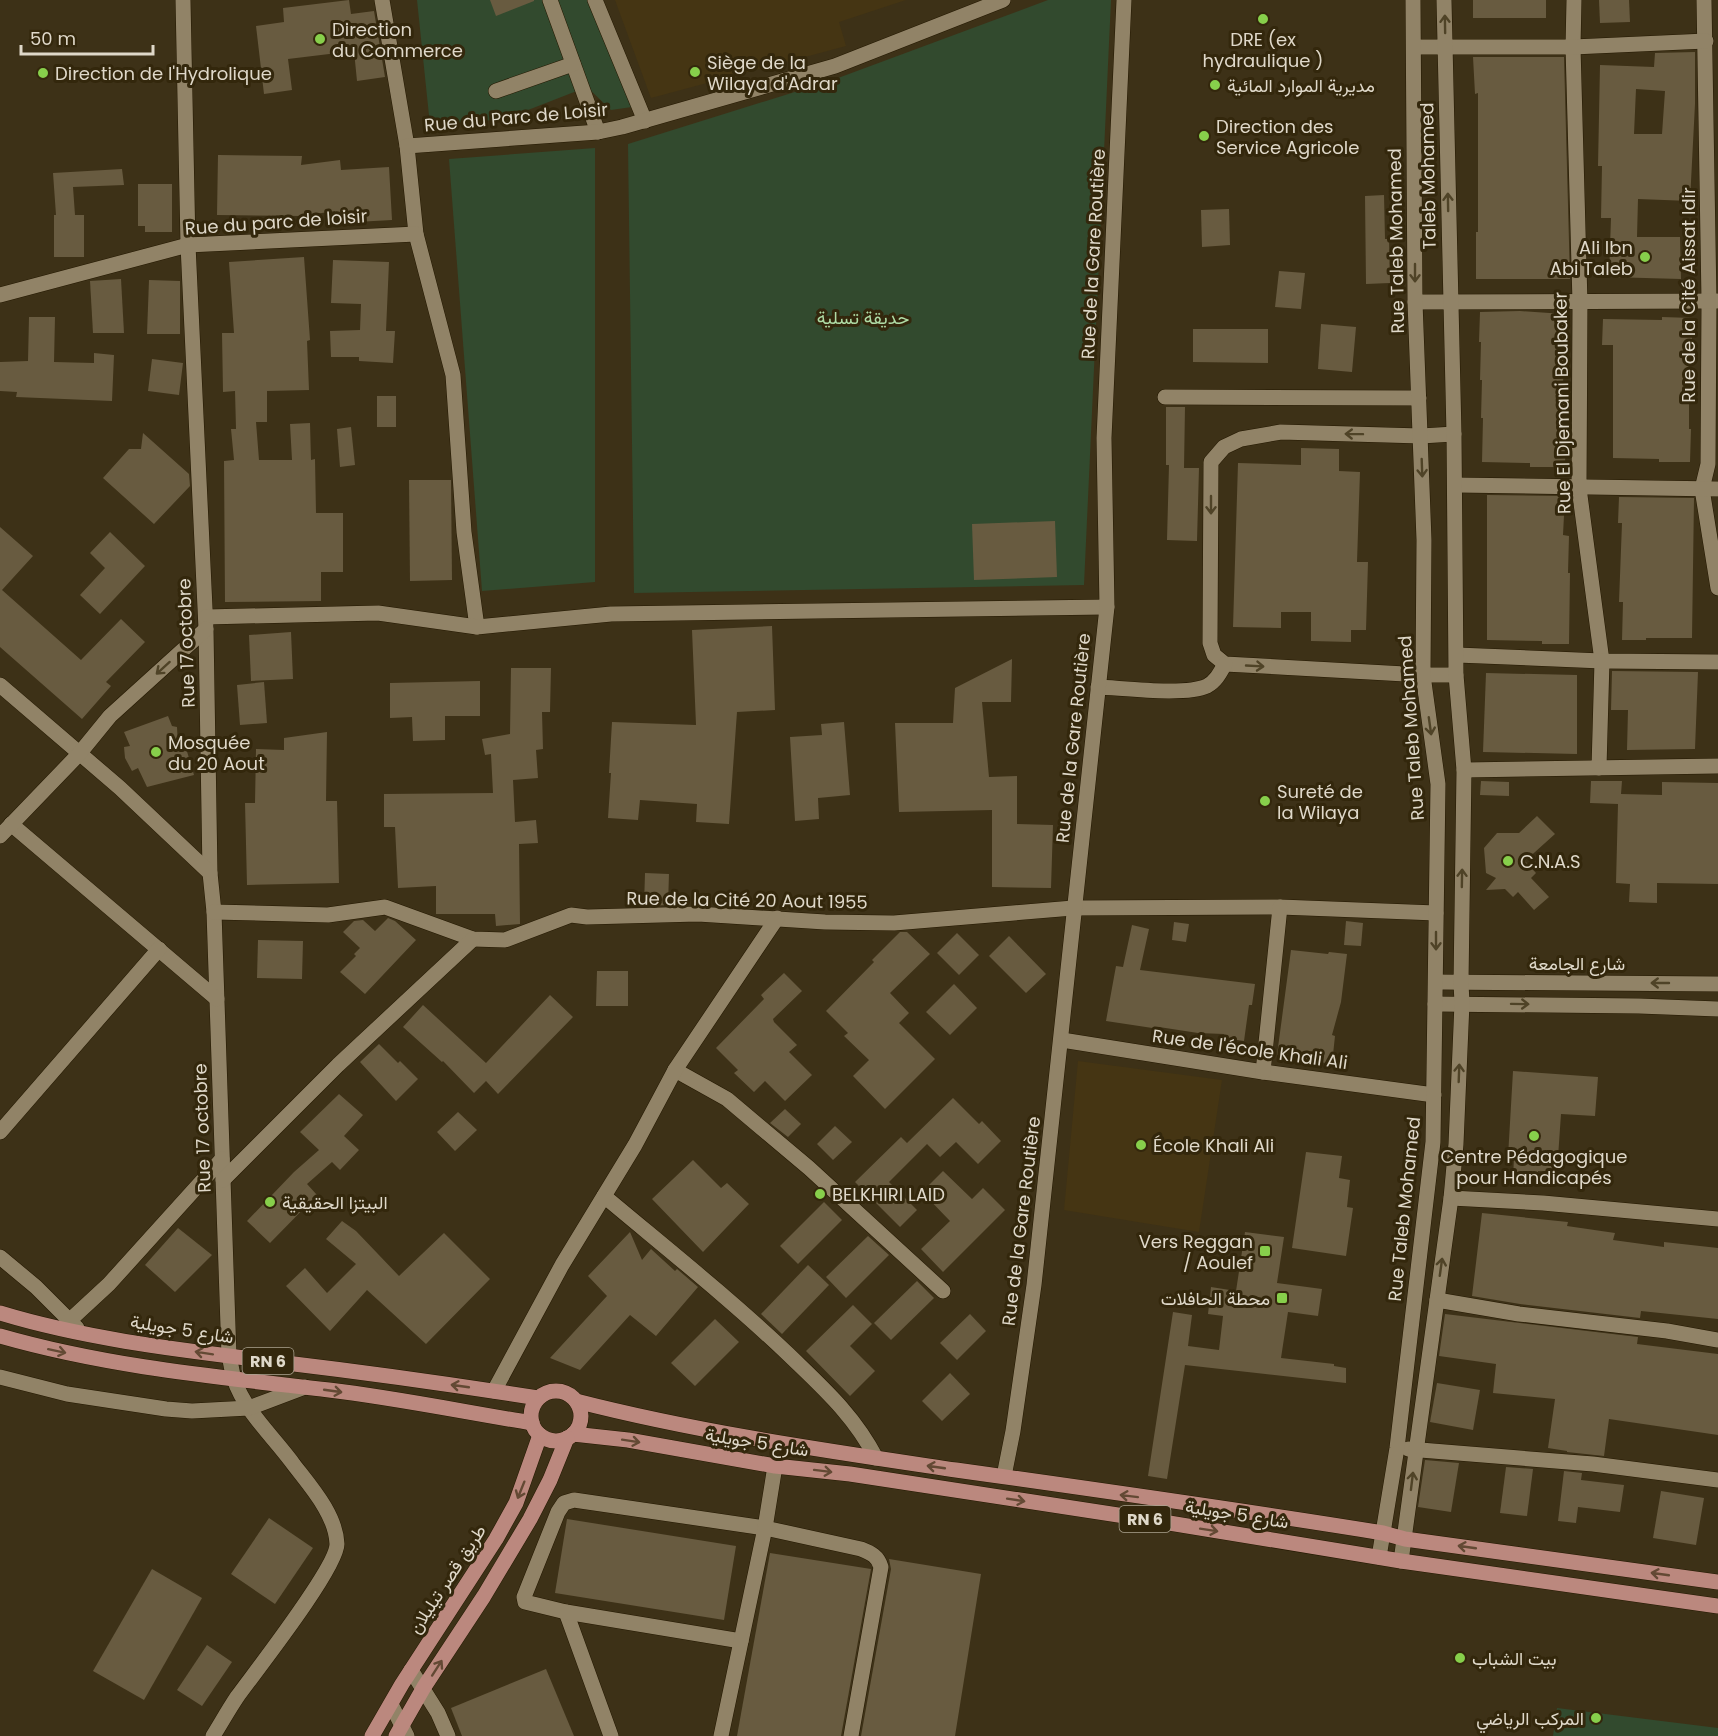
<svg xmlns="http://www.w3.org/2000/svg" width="1718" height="1736" viewBox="0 0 1718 1736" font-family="Poppins,Vazirmatn,sans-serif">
<rect width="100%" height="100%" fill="#3d3117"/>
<!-- built -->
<g fill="#453513">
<polygon points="615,0 906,0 839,22 846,46 651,98"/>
<polygon points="1078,1061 1222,1080 1199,1232 1064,1210"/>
</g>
<!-- green -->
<g fill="#324a2e">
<polygon points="417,0 587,0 632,107 611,110 587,87 528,110 519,118 430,125"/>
<polygon points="1048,0 1111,0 1084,585 634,593 628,144 830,81"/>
<polygon points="595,148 595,582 482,591 449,159"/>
<polygon points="1557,1708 1718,1728 1718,1736 1553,1736"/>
</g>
<!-- building -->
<g fill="#685b40" fill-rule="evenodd">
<polygon points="349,0 351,14 374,11 385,77 357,81 354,51 288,59 292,90 264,94 256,26 284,22 283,8"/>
<polygon points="490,0 534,0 534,1 496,16"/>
<rect x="1473" y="0" width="73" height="18"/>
<polygon points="1599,0 1629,0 1630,22 1600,23"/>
<path d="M1695,52v52l-5,97 -52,-2 -1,38h43l1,42 -72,-2 2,-59h-10l1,-52h-4l2,-101 54,2 1,-14zM1636,89l29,2 -3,43h-28z"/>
<polygon points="1473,57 1564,57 1570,279 1476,279 1476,232 1478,232 1478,93 1475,94"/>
<polygon points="218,155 302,156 301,165 340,160 341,170 389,167 392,220 356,222 356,214 336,217 335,211 302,216 217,215"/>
<polygon points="122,169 124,185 73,187 75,215 84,215 84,257 54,257 54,215 56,215 53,173"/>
<polygon points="138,184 172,184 172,232 145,232 145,226 138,226"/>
<polygon points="1384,195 1385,239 1389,239 1390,283 1366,284 1365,196"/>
<polygon points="1229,209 1230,245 1202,247 1201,210"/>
<polygon points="304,257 310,340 307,341 309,390 267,391 267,422 256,422 259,460 292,460 290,424 310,423 311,460 315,459 316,513 343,513 343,572 321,572 321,601 225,602 224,461 234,460 231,429 236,429 235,391 223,392 222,333 234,333 229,262"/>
<polygon points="333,260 389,262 386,331 395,331 393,363 359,361 359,357 331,357 330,331 360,330 361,304 331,303"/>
<polygon points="1279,271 1305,273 1301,309 1275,307"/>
<polygon points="121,279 124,333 93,333 90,281"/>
<polygon points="149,280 180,281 180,334 147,334"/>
<polygon points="1520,311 1564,314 1563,394 1565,394 1564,428 1566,428 1565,467 1530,467 1530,463 1482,462 1483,418 1481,418 1482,380 1480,380 1481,342 1479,342 1480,312"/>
<polygon points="29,317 55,317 54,362 94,363 94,353 114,355 112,401 16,397 17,392 0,391 0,362 28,361"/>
<polygon points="1662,317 1692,318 1692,344 1689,344 1688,392 1689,393 1689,429 1691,429 1690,462 1659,462 1659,459 1613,458 1613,345 1602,345 1603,319 1662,320"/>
<polygon points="1321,324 1356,327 1352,372 1318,369"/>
<polygon points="1193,329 1268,329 1268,363 1193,362"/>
<polygon points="152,359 183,363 179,395 148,391"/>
<rect x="377" y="396" width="19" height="31"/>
<polygon points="1166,407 1185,407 1184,468 1199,468 1197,541 1167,540 1169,465 1166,465"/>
<polygon points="351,427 355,465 340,467 337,429"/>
<polygon points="143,433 189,474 190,486 154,524 103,478 129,449 141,449"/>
<polygon points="1301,448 1339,449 1339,471 1360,472 1357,562 1368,562 1366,630 1351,630 1351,642 1311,641 1311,612 1281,612 1281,628 1233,627 1238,463 1301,465"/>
<polygon points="409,480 451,480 452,580 410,581"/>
<polygon points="1487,495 1565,496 1563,535 1569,536 1568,573 1570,573 1569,644 1542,644 1542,641 1487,640"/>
<polygon points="1619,497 1694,498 1692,638 1646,638 1646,640 1622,640 1623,602 1619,602 1622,523 1618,523"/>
<polygon points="1055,521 1057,577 974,580 972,524"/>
<polygon points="0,527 33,556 2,590 81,660 121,619 145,642 106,682 111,686 82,719 0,647"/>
<polygon points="110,532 145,566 100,614 80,595 105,568 90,553"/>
<polygon points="772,626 775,710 737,712 729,824 696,822 697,804 640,800 638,820 608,818 611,773 609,773 612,722 696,725 692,630"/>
<polygon points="291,632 293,679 251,681 249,635"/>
<polygon points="1012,659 1011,702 982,702 989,777 1017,776 1017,824 1053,825 1051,888 992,887 992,810 899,812 895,723 953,723 955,688"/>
<polygon points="511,668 551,668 550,712 542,712 543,749 536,750 538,778 513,780 515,822 536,820 538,843 519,844 520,924 496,926 495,914 436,914 436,886 398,888 395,827 384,827 384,794 493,793 491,754 485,755 482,739 510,734"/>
<polygon points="1612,671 1698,672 1695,749 1627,750 1628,710 1611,710"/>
<polygon points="1486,673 1577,675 1577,754 1483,752"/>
<polygon points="480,681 480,716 445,716 445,740 413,741 412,717 390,718 390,683"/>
<polygon points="264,682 267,723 240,725 237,685"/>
<polygon points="168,716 172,726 177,727 178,747 186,748 194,775 147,787 138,768 132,771 125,758 124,747 130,746 124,732"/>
<polygon points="844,722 850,795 818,798 819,819 795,821 790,737 822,735 821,724"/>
<polygon points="327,732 326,801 337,801 339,883 247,885 245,803 255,803 256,749 284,750 284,738"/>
<polygon points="1481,781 1509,782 1509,796 1480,795"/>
<polygon points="1591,781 1622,781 1621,794 1662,795 1662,782 1718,783 1718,884 1657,883 1657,903 1629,902 1630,884 1616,883 1618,804 1590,803"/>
<polygon points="1537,816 1555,834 1525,861 1536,873 1531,878 1549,897 1534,910 1518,892 1513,897 1505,889 1486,890 1496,878 1486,873 1484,848 1497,833 1519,833"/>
<polygon points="645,873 669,874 668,905 644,906"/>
<polygon points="388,918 395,921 416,940 365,994 340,972 356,956 354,954 360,948 343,932 354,921 363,920 375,931"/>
<polygon points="1346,921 1363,923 1361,946 1344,945"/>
<polygon points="1174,922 1189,924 1186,942 1172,940"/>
<polygon points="1132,925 1149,929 1140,970 1255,984 1252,1005 1249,1005 1244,1041 1223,1038 1224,1034 1198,1033 1159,1027 1159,1029 1106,1021 1116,966 1123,967"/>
<polygon points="900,932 907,932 930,954 890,993 909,1013 899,1023 935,1059 885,1109 853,1076 869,1060 844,1036 848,1033 826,1011 874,962 872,960"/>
<polygon points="957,933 979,955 959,975 937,953"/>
<polygon points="1009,936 1046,974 1026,993 989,956"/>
<polygon points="258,940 303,941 302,979 257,978"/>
<polygon points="1291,950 1328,954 1329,952 1347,954 1341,1002 1332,1035 1335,1036 1332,1064 1277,1055"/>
<polygon points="597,971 628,971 628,1006 596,1006"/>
<polygon points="784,973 802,991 773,1019 774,1022 797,1045 789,1052 812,1075 785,1101 765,1081 754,1092 734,1073 738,1070 716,1048 764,999 761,995"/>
<polygon points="954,984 977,1008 950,1035 926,1012"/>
<polygon points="550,995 573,1017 498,1094 486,1081 474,1093 443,1061 442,1062 403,1027 423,1005 486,1063"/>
<polygon points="379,1044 398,1063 400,1061 418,1079 396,1101 360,1062"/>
<polygon points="1513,1071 1598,1077 1595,1116 1561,1114 1557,1172 1538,1171 1537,1181 1513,1180 1514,1157 1508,1157"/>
<polygon points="339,1094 363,1115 344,1136 359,1150 340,1170 332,1162 307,1184 317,1195 270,1243 247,1221 294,1172 319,1150 300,1132"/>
<polygon points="953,1098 979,1124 982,1121 1001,1141 978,1164 956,1142 940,1157 927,1144 889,1182 917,1210 900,1227 855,1182 901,1137 907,1143"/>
<polygon points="785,1109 801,1124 788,1137 770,1123"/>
<polygon points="458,1112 477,1130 455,1151 437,1132"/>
<polygon points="835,1126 852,1142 833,1160 817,1144"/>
<polygon points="1306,1152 1342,1156 1339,1178 1350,1180 1347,1207 1353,1208 1346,1256 1292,1248"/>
<polygon points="693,1160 721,1188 727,1183 749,1204 703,1252 652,1199"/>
<polygon points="943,1171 972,1199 983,1188 1005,1210 943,1272 921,1249 950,1221 922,1192"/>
<polygon points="824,1202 842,1220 798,1264 780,1246"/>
<polygon points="1482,1213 1568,1222 1567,1226 1615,1233 1613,1240 1664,1247 1664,1242 1718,1248 1718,1319 1641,1311 1640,1318 1520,1304 1472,1296"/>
<polygon points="342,1221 356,1231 399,1276 444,1233 490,1279 426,1344 367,1290 330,1331 286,1286 305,1268 327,1293 356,1264 326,1239"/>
<polygon points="178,1228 212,1255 175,1292 145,1265"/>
<polygon points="630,1232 642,1260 651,1249 675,1271 677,1269 698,1287 656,1336 630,1315 580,1370 550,1358 607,1296 588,1276"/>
<polygon points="1245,1232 1284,1237 1277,1283 1322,1289 1318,1316 1288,1312 1281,1358 1334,1364 1334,1366 1346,1368 1346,1383 1185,1365 1167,1479 1148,1476 1173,1312 1192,1315 1188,1346 1219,1350 1223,1316 1208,1314 1211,1287 1236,1291"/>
<polygon points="868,1236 889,1255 846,1298 826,1277"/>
<polygon points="808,1265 829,1285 782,1334 761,1314"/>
<polygon points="917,1281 934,1298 891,1340 874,1323"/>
<polygon points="853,1305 872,1324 850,1346 875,1371 850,1396 806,1351"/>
<polygon points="970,1314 986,1331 957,1360 940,1343"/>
<polygon points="1445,1314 1638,1337 1637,1344 1718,1354 1718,1435 1609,1419 1604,1456 1567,1452 1567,1451 1548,1448 1555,1399 1493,1393 1496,1364 1439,1356"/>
<polygon points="715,1319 739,1342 695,1386 671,1363"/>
<polygon points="950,1373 970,1394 942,1421 922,1401"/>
<polygon points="1437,1383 1480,1390 1473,1430 1430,1422"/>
<polygon points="1425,1460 1459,1463 1451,1512 1418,1507"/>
<polygon points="1506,1467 1533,1469 1527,1516 1500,1513"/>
<polygon points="1564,1471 1582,1473 1581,1480 1624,1485 1620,1512 1578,1507 1576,1523 1558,1521"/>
<polygon points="1661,1491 1704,1498 1696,1545 1653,1538"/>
<polygon points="269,1518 313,1548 275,1604 231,1574"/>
<polygon points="567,1519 736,1546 724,1620 555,1593"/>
<polygon points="770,1553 871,1569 841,1736 737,1736"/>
<polygon points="889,1559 981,1574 955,1736 861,1736 891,1569"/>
<polygon points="152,1569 202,1598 144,1700 93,1671"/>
<polygon points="207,1645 232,1662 202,1706 177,1690"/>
<polygon points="546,1669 574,1736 462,1736 451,1708"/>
</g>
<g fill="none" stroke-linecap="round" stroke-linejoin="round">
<!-- minor casing -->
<g stroke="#241800" stroke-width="16">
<g id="minor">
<path d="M183,0l5,245 18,384 4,244 4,39 15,444c2,8 3,16 5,23 11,33 40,58 60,86 17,22 42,50 43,79 0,24 -82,128 -100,153 -8,12 -16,26 -24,39"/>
<polyline points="382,0 407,146 416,234 453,375 464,532 477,627"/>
<polyline points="550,0 598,132"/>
<polyline points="595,0 645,121"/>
<polyline points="1574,0 1573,47 1580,303 1579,488 1602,661 1599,768"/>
<polyline points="1704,0 1709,301 1708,464 1702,489 1718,588"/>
<polyline points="1414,47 1573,47 1706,41"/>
<polyline points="496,91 573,64"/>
<polyline points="407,146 598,132 622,127 835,66 1003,0"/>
<polyline points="0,295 188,245 416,234"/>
<polyline points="1415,302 1718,301"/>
<polyline points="1165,397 1419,398"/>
<polyline points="1454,434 1421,436 1281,432 1241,439 1224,447 1211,462 1210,643 1214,655 1225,664 1423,675 1456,675"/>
<polyline points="1455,485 1718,489"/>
<polyline points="206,617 378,613 477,627 611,614 1107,607"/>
<polyline points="1457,655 1602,661 1718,662"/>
<polyline points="0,685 120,788 210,873"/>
<path d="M1098,687c25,1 88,9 109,-1 9,-5 13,-13 18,-22"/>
<polyline points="1464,770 1718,766"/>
<polyline points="11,824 217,999"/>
<polyline points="0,836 79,754 110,716 206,629"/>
<polyline points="214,912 328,915 385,907 473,939 505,940 571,915 587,917 698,914 825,922 894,923 1073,908 1280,907 1436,913"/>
<polyline points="1436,982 1718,984"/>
<polyline points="1435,1004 1639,1006 1718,1009"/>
<polyline points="1062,1040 1263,1072 1434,1095"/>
<polyline points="675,1070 727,1099 759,1126 809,1168 943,1291"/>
<polyline points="1263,1072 1280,907"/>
<polyline points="0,1132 159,949"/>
<polyline points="223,1180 338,1065 473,939"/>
<path d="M604,1196c62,52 125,102 184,158 34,33 66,61 88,104"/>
<polyline points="1451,1198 1543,1203 1718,1219"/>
<polyline points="0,1257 36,1287 77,1328"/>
<polyline points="1437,1300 1519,1314 1667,1331 1718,1340"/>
<polyline points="69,1321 109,1284 222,1159"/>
<polyline points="0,1377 67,1394 166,1409 192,1411 249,1408 305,1387"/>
<polyline points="494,1391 562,1265 635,1145 675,1070 777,918"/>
<polyline points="1408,1449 1593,1464 1718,1480"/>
<polyline points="1004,1476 1013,1431 1034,1285 1107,607 1104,438 1124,0"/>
<polyline points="1379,1557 1397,1448 1433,1142 1438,784 1423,675 1424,540 1415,302 1413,0"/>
<polyline points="1401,1561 1451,1198 1456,1144 1462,1003 1461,983 1464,770 1456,675 1454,434 1444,0"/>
<polyline points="566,1612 611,1736"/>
<path d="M741,1641l-175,-29 -41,-10 -1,-5 34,-85 6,-9 10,-3 191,28 96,21c10,4 17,7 20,18l-30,169"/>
<polyline points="411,1670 438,1713 448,1736"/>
<polyline points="391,1704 407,1736"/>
<polyline points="721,1736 765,1528 775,1466"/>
</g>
</g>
<!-- major casing -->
<g stroke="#241800" stroke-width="16">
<g id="major">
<path d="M0,1313c92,28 191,38 286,50 84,10 169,22 252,35"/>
<path d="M0,1336c108,31 218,41 329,54 68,8 135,22 203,33"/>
<circle cx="556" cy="1416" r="25"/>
<path d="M576,1401c125,32 253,50 380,69 143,20 285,40 427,63l22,6 313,43"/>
<polyline points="573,1434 628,1440 775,1466 850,1474 1157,1521 1401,1561 1718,1606"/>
<polyline points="372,1736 402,1684 496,1539 516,1503 540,1435"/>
<polyline points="396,1736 424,1687 484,1596 530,1519 550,1480 567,1438"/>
</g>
</g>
<!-- minor -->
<use href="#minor" stroke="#918367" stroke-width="15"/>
<!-- major -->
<use href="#major" stroke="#bb887e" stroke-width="15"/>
</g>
<!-- one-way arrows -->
<defs><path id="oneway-shaft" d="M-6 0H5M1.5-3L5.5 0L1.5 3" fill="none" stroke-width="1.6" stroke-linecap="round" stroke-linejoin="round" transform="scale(1.5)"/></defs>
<g stroke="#4f4327">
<use href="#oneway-shaft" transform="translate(1445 24) rotate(-91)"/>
<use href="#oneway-shaft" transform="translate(1448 202) rotate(-91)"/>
<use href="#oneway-shaft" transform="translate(1415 273) rotate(90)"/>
<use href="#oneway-shaft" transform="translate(1354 434) rotate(-179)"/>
<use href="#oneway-shaft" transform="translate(1422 468) rotate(88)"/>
<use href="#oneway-shaft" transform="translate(1211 505) rotate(90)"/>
<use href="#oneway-shaft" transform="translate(1255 666) rotate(3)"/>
<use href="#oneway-shaft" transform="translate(163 668) rotate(138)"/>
<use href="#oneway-shaft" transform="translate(1430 726) rotate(82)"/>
<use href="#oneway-shaft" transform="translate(1462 878) rotate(-89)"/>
<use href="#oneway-shaft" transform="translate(1436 941) rotate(90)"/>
<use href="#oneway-shaft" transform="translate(1660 983) rotate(-180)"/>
<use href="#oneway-shaft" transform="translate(1520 1004) rotate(1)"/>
<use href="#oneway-shaft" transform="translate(1459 1073) rotate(-88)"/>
<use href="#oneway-shaft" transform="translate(1441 1267) rotate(-82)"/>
<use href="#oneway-shaft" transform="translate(1412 1481) rotate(-83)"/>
</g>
<g stroke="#634934">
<use href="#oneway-shaft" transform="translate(57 1351) rotate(12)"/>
<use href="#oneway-shaft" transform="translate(204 1353) rotate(-171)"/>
<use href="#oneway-shaft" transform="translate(460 1386) rotate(-172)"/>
<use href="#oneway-shaft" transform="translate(333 1391) rotate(8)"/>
<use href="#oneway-shaft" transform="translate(631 1441) rotate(9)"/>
<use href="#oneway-shaft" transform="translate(936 1467) rotate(-172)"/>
<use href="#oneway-shaft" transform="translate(823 1471) rotate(7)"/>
<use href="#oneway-shaft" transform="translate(521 1490) rotate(112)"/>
<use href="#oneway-shaft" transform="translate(1129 1496) rotate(-173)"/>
<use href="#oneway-shaft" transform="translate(1016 1500) rotate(9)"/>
<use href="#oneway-shaft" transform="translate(1209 1530) rotate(9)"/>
<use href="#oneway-shaft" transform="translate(1467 1547) rotate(-172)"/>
<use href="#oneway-shaft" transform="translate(1660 1574) rotate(-172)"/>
<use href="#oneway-shaft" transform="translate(437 1668) rotate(-57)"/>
</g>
<!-- markers -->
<g fill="#87cf4b" stroke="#33270c" stroke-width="2">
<circle cx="1263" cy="19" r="6"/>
<circle cx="320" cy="39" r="6"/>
<circle cx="695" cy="72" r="6"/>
<circle cx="43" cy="73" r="6"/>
<circle cx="1215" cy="85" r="6"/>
<circle cx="1204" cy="136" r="6"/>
<circle cx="1645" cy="257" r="6"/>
<circle cx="156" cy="752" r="6"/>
<circle cx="1265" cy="801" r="6"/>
<circle cx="1508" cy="861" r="6"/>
<circle cx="1534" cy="1136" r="6"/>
<circle cx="1141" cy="1145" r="6"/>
<circle cx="820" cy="1194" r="6"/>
<circle cx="270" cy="1202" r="6"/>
<rect x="1259" y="1245" width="12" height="12" rx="3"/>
<rect x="1276" y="1292" width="12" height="12" rx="3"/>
<circle cx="1460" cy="1658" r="6"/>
<circle cx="1596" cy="1718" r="6"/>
</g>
<g text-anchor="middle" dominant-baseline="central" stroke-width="6" stroke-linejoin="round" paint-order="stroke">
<!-- shield labels -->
<g fill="#33270c" stroke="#aba390" stroke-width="1.5">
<rect x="242.5" y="1348" width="51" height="26" rx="4.5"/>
<rect x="1119.5" y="1506" width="51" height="26" rx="4.5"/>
</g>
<g font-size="16" font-weight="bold" fill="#dfd8c9">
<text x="268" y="1361">RN 6</text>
<text x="1145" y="1519">RN 6</text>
</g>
<!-- poi labels -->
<g font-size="18" fill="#dfd8c9" stroke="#33270c" text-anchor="start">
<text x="332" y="29">Direction<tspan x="332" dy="21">du Commerce</tspan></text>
<text x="1263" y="39" text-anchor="middle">DRE (ex<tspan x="1263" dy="21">hydraulique )</tspan></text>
<text x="707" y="62">Siège de la<tspan x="707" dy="21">Wilaya d'Adrar</tspan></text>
<text x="55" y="73">Direction de l'Hydrolique</text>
<text x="1227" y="85">مديرية الموارد المائية</text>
<text x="1216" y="126">Direction des<tspan x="1216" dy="21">Service Agricole</tspan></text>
<text x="1633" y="247" text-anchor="end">Ali Ibn<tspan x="1633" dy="21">Abi Taleb</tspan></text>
<text x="168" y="742">Mosquée<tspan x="168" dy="21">du 20 Aout</tspan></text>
<text x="1277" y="791">Sureté de<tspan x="1277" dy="21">la Wilaya</tspan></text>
<text x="1520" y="861">C.N.A.S</text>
<text x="1153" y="1145">École Khali Ali</text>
<text x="1534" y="1156" text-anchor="middle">Centre Pédagogique<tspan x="1534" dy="21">pour Handicapés</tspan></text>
<text x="832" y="1194">BELKHIRI LAID</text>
<text x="282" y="1202">البيتزا الحقيقية</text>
<text x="1253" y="1241" text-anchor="end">Vers Reggan<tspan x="1253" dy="21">/ Aoulef</tspan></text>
<text x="1270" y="1298" text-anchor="end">محطة الحافلات</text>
<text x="1472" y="1658">بيت الشباب</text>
<text x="1584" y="1718" text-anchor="end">المركب الرياضي</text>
</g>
<!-- street labels -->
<g font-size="18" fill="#dfd8c9" stroke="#33270c">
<text transform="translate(516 117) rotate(-5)">Rue du Parc de Loisir</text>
<text transform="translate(1428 176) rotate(-91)">Taleb Mohamed</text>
<text transform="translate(276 222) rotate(-4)">Rue du parc de loisir</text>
<text transform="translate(1396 241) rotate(-91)">Rue Taleb Mohamed</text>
<text transform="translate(1093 254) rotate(-87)">Rue de la Gare Routière</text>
<text transform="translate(1688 295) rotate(-90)">Rue de la Cité Aissat Idir</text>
<text transform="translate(1562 403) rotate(-91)">Rue El Djemani Boubaker</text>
<text transform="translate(186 643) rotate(-92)">Rue 17 octobre</text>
<text transform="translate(1411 728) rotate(-94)">Rue Taleb Mohamed</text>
<text transform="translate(1073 738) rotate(-84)">Rue de la Gare Routière</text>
<text transform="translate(747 900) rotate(1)">Rue de la Cité 20 Aout 1955</text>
<text x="1577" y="963">شارع الجامعة</text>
<text transform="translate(1250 1049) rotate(8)">Rue de l'école Khali Ali</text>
<text transform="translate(202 1128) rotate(-92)">Rue 17 octobre</text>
<text transform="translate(1404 1209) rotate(-84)">Rue Taleb Mohamed</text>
<text transform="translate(1021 1221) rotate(-83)">Rue de la Gare Routière</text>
<text transform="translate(182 1329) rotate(9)">شارع 5 جويلية</text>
<text transform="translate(757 1442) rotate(9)">شارع 5 جويلية</text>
<text transform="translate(1237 1514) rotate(9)">شارع 5 جويلية</text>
<text transform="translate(447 1579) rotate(-57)">طريق قصر تيليلان</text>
</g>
<!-- park labels -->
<g font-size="18" fill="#afdca6" stroke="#33270c">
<text x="863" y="317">حديقة تسلية</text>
</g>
</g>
<!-- scale -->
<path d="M21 45v9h132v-9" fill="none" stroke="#dfd8c9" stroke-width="3"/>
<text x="30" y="45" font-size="18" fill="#dfd8c9" stroke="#33270c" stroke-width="4.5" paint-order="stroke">50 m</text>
</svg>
